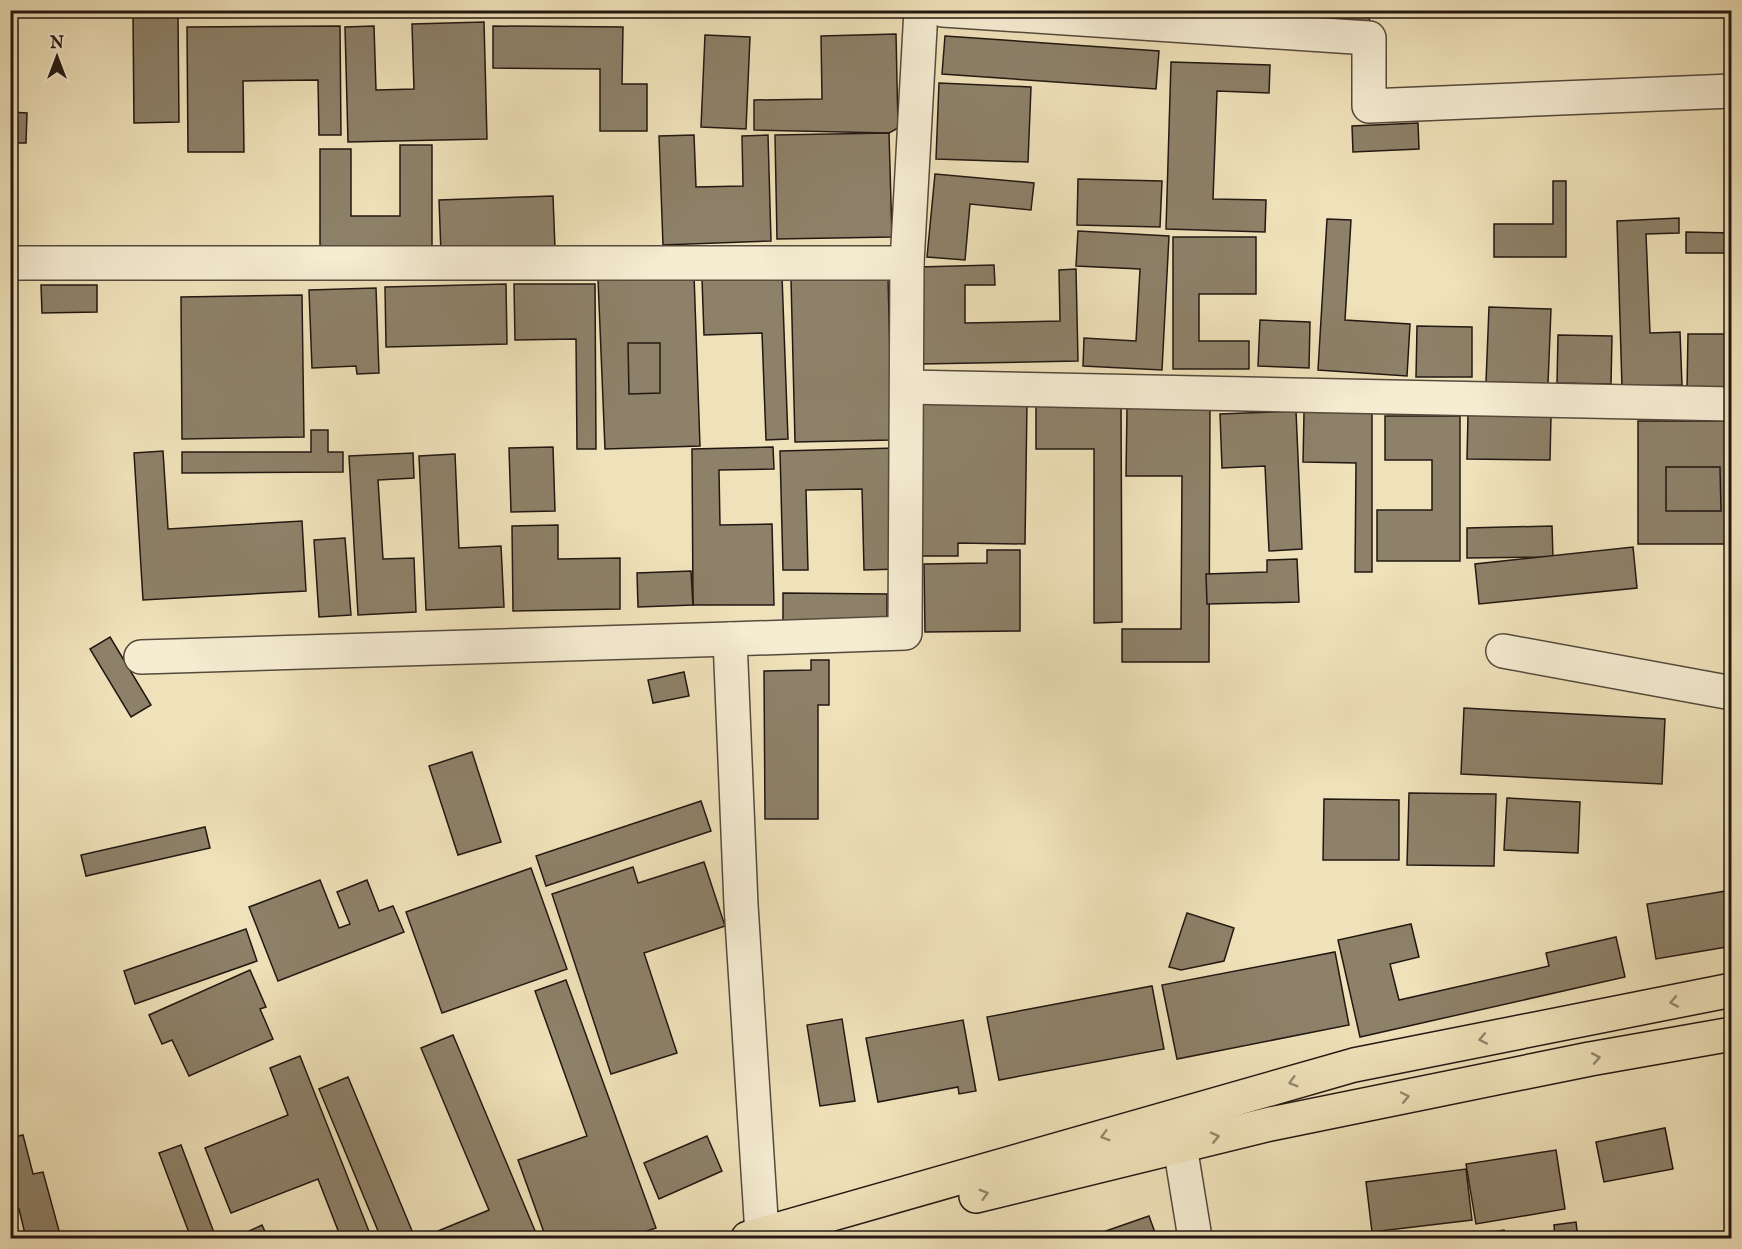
<svg xmlns="http://www.w3.org/2000/svg" width="1742" height="1249" viewBox="0 0 1742 1249" font-family="'IM FELL English',serif">
<rect width="100%" height="100%" fill="#efe1b9"/>
<filter id="stains"><feTurbulence type="fractalNoise" baseFrequency=".00333" numOctaves="4"/><feColorMatrix values="0 0 0 0 .2 0 0 0 0 .09 0 0 0 0 .02 0 0 0 .5 -.17"/></filter>
<radialGradient id="worn" r=".72"><stop offset=".6" stop-color="#630" stop-opacity="0"/><stop offset="1" stop-color="#630" stop-opacity=".3"/></radialGradient>
<!-- building -->
<g fill="#8d8169" stroke="#221812" stroke-width="1.5">
<polygon points="1288,10 1370,10 1369,26 1288,24"/>
<polygon points="133,17 178,17 179,122 134,123"/>
<polygon points="484,22 487,139 348,142 345,27 374,26 376,90 414,89 412,24"/>
<polygon points="340,26 341,135 319,135 318,80 243,81 244,152 188,152 187,27"/>
<polygon points="493,26 623,27 622,84 647,84 647,131 600,131 600,69 493,68"/>
<polygon points="896,34 898,128 889,133 754,130 754,100 822,99 821,36"/>
<polygon points="705,35 750,37 746,129 701,127"/>
<polygon points="945,36 1159,51 1156,89 942,74"/>
<polygon points="1171,62 1270,65 1269,93 1217,91 1213,199 1266,200 1265,232 1166,229"/>
<polygon points="939,83 1031,87 1028,162 936,159"/>
<polygon points="10,112 27,113 26,143 10,143"/>
<polygon points="1418,123 1419,149 1353,152 1352,126"/>
<polygon points="889,133 892,237 777,239 775,135"/>
<polygon points="694,135 696,187 743,186 742,136 768,135 771,241 663,245 659,136"/>
<polygon points="400,145 432,145 432,252 320,253 320,149 351,149 351,216 400,216"/>
<polygon points="935,174 1034,183 1031,210 970,204 965,260 927,257"/>
<polygon points="1078,179 1162,181 1160,227 1077,225"/>
<polygon points="1553,181 1566,181 1566,257 1494,257 1494,224 1553,224"/>
<polygon points="553,196 555,249 441,253 439,200"/>
<polygon points="1679,218 1679,233 1646,234 1650,333 1680,332 1682,385 1622,387 1617,221"/>
<polygon points="1327,219 1351,220 1345,320 1410,324 1407,376 1318,370"/>
<polygon points="1078,231 1169,236 1162,370 1083,366 1084,338 1136,341 1140,269 1076,266"/>
<polygon points="1686,232 1732,233 1732,390 1687,390 1688,334 1726,334 1727,253 1686,253"/>
<polygon points="1173,237 1256,237 1256,294 1199,294 1199,341 1249,341 1249,369 1173,369"/>
<polygon points="994,265 995,285 965,285 965,323 1060,321 1059,270 1076,269 1078,361 920,364 918,267"/>
<polygon points="694,275 700,446 605,449 598,279"/>
<polygon points="782,276 788,439 766,440 762,333 704,335 702,279"/>
<polygon points="888,277 892,440 795,442 791,279"/>
<polygon points="506,284 507,344 386,347 385,287"/>
<polygon points="514,284 595,284 596,449 577,449 576,339 515,340"/>
<polygon points="41,285 97,285 97,312 42,313"/>
<polygon points="376,288 379,373 357,374 356,366 312,368 309,290"/>
<polygon points="302,295 304,437 182,439 181,297"/>
<polygon points="1489,307 1551,309 1548,384 1486,382"/>
<polygon points="1260,320 1310,322 1309,368 1258,366"/>
<polygon points="1417,326 1472,327 1472,377 1416,377"/>
<polygon points="1558,335 1612,336 1611,384 1557,383"/>
<polygon points="628,343 660,343 660,393 629,394"/>
<polygon points="922,401 1027,402 1025,544 958,543 958,556 920,556"/>
<polygon points="1036,405 1121,405 1122,622 1094,623 1094,449 1036,449"/>
<polygon points="1127,407 1210,407 1209,662 1122,662 1122,629 1181,629 1182,476 1126,476"/>
<polygon points="1296,411 1302,549 1269,551 1265,466 1222,468 1220,414"/>
<polygon points="1304,412 1372,412 1372,572 1355,572 1356,463 1303,462"/>
<polygon points="1468,415 1551,416 1550,460 1467,459"/>
<polygon points="1385,416 1460,416 1460,561 1377,561 1377,510 1432,510 1432,460 1385,460"/>
<rect x="1638" y="421" width="94" height="123"/>
<polygon points="311,430 328,430 328,452 343,452 343,472 182,473 182,452 311,452"/>
<polygon points="553,447 555,511 511,512 509,448"/>
<polygon points="773,447 774,469 719,470 720,525 772,524 774,605 693,605 692,449"/>
<polygon points="896,448 899,569 864,570 862,489 806,490 808,570 783,570 780,451"/>
<polygon points="163,451 168,529 302,521 306,591 143,600 134,453"/>
<polygon points="413,453 414,478 378,480 383,559 414,558 416,612 358,615 349,456"/>
<polygon points="455,454 459,548 501,546 504,607 426,610 419,456"/>
<polygon points="1666,467 1720,467 1721,511 1666,511"/>
<polygon points="558,525 558,559 620,558 620,609 513,611 512,526"/>
<polygon points="1552,526 1553,557 1467,558 1467,528"/>
<polygon points="345,538 351,615 319,617 314,540"/>
<polygon points="1633,547 1637,588 1479,604 1475,564"/>
<polygon points="987,550 1020,550 1020,631 925,632 924,564 987,563"/>
<polygon points="1297,559 1299,602 1207,604 1206,574 1267,572 1267,560"/>
<polygon points="691,571 693,605 638,607 637,573"/>
<polygon points="783,593 887,594 887,626 783,624"/>
<polygon points="110,637 151,705 131,717 90,649"/>
<polygon points="811,660 829,660 829,705 818,705 818,819 765,819 764,671 811,670"/>
<polygon points="684,672 689,696 653,703 648,680"/>
<polygon points="1464,708 1665,719 1662,784 1461,774"/>
<polygon points="472,752 501,842 458,855 429,766"/>
<polygon points="1409,793 1496,794 1494,866 1407,865"/>
<polygon points="1507,798 1580,802 1578,853 1504,850"/>
<polygon points="1324,799 1399,800 1399,860 1323,860"/>
<polygon points="701,801 711,831 546,886 536,856"/>
<polygon points="205,827 210,848 86,876 81,855"/>
<polygon points="704,862 725,926 644,953 677,1053 611,1074 552,894 633,867 638,883"/>
<polygon points="531,868 567,969 442,1013 406,912"/>
<polygon points="320,880 339,928 350,924 337,892 367,880 379,911 393,906 404,932 278,981 249,907"/>
<polygon points="1732,890 1732,946 1656,959 1647,904"/>
<polygon points="1187,913 1234,928 1224,961 1181,970 1169,967"/>
<polygon points="1411,924 1419,957 1390,964 1399,1000 1549,966 1546,953 1616,937 1625,977 1360,1037 1338,940"/>
<polygon points="246,929 257,961 135,1004 124,971"/>
<polygon points="1335,952 1349,1025 1177,1059 1162,985"/>
<polygon points="250,970 266,1007 260,1009 273,1039 189,1076 172,1040 162,1044 149,1015"/>
<polygon points="566,980 656,1228 626,1238 546,1238 518,1160 587,1136 535,991"/>
<polygon points="1152,986 1164,1049 999,1080 987,1017"/>
<polygon points="842,1019 855,1101 820,1106 807,1025"/>
<polygon points="963,1020 976,1091 959,1094 958,1087 878,1102 866,1038"/>
<polygon points="453,1035 538,1238 421,1238 489,1210 421,1048"/>
<polygon points="300,1056 370,1234 358,1238 341,1238 318,1179 231,1213 205,1148 288,1115 270,1068"/>
<polygon points="348,1077 415,1238 381,1238 319,1089"/>
<polygon points="1665,1128 1673,1169 1604,1182 1596,1142"/>
<polygon points="23,1135 33,1174 43,1172 61,1238 26,1238 19,1209 10,1211 10,1138"/>
<polygon points="707,1136 722,1171 659,1199 644,1163"/>
<polygon points="181,1145 216,1238 191,1238 159,1153"/>
<polygon points="1556,1150 1565,1209 1476,1224 1466,1164"/>
<polygon points="1466,1169 1472,1220 1372,1232 1366,1182"/>
<polygon points="1149,1216 1157,1238 1105,1238 1103,1232"/>
<polygon points="1576,1222 1578,1238 1555,1238 1554,1225"/>
<polygon points="262,1225 268,1238 234,1238"/>
<polygon points="1504,1230 1505,1238 1486,1238 1485,1233"/>
<polygon points="1475,1231 1476,1238 1452,1238 1452,1235"/>
</g>
<g fill="none" stroke-linecap="round" stroke-linejoin="round">
<!-- minor casing -->
<g stroke="#554a3c" stroke-width="36">
<g id="minor">
<polyline points="943,10 1369,38 1369,106 1732,91"/>
<polyline points="10,263 907,263"/>
<polyline points="907,387 1732,404"/>
<polyline points="1503,651 1732,693"/>
<polyline points="141,657 730,639"/>
<polyline points="1180,1146 1195,1238"/>
<polyline points="762,1234 741,905 730,639 905,633 907,263 921,10"/>
</g>
</g>
<!-- major casing -->
<g stroke="#221812" stroke-width="36">
<g id="major">
<polyline points="976,1196 1270,1124 1590,1059 1732,1034"/>
<polyline points="748,1238 1354,1065 1732,990"/>
</g>
</g>
<!-- minor -->
<use href="#minor" stroke="#f5ecd2" stroke-width="33"/>
<!-- major -->
<use href="#major" stroke="#efe1b9" stroke-width="33"/>
</g>
<!-- one-way arrows -->
<defs><path id="oneway-chevron" d="M-2-3.5L2.5 0L-2 3.5" fill="none" stroke-width="1.6" stroke-linecap="round" stroke-linejoin="round" transform="scale(1.5)"/></defs>
<g stroke="#93876e">
<use href="#oneway-chevron" transform="translate(1674 1002) rotate(169)"/>
<use href="#oneway-chevron" transform="translate(1483 1039) rotate(169)"/>
<use href="#oneway-chevron" transform="translate(1596 1058) rotate(-10)"/>
<use href="#oneway-chevron" transform="translate(1293 1082) rotate(164)"/>
<use href="#oneway-chevron" transform="translate(1405 1097) rotate(-12)"/>
<use href="#oneway-chevron" transform="translate(1105 1136) rotate(164)"/>
<use href="#oneway-chevron" transform="translate(1215 1137) rotate(-13)"/>
<use href="#oneway-chevron" transform="translate(984 1194) rotate(-16)"/>
</g>
<!-- margin -->
<rect width="1742" height="1249" fill="none" stroke="#efe1b9" stroke-width="36"/>
<rect x="12" y="12" width="1718" height="1225" fill="none" stroke="#221812" stroke-width="3"/>
<rect x="18" y="18" width="1706" height="1213" fill="none" stroke="#221812" stroke-width="1.5"/>
<!-- north arrow -->
<g transform="translate(57 57)" stroke="#f5ecd2" stroke-width="4.5" paint-order="stroke">
<path d="M0-4.5L10 22L0 15L-10 22Z" fill="#221812"/>
<text y="-9" font-size="16" font-weight="bold" text-anchor="middle" fill="#221812">N</text>
</g>
<rect width="100%" height="100%" filter="url(#stains)"/>
<rect width="100%" height="100%" fill="url(#worn)"/>
</svg>
